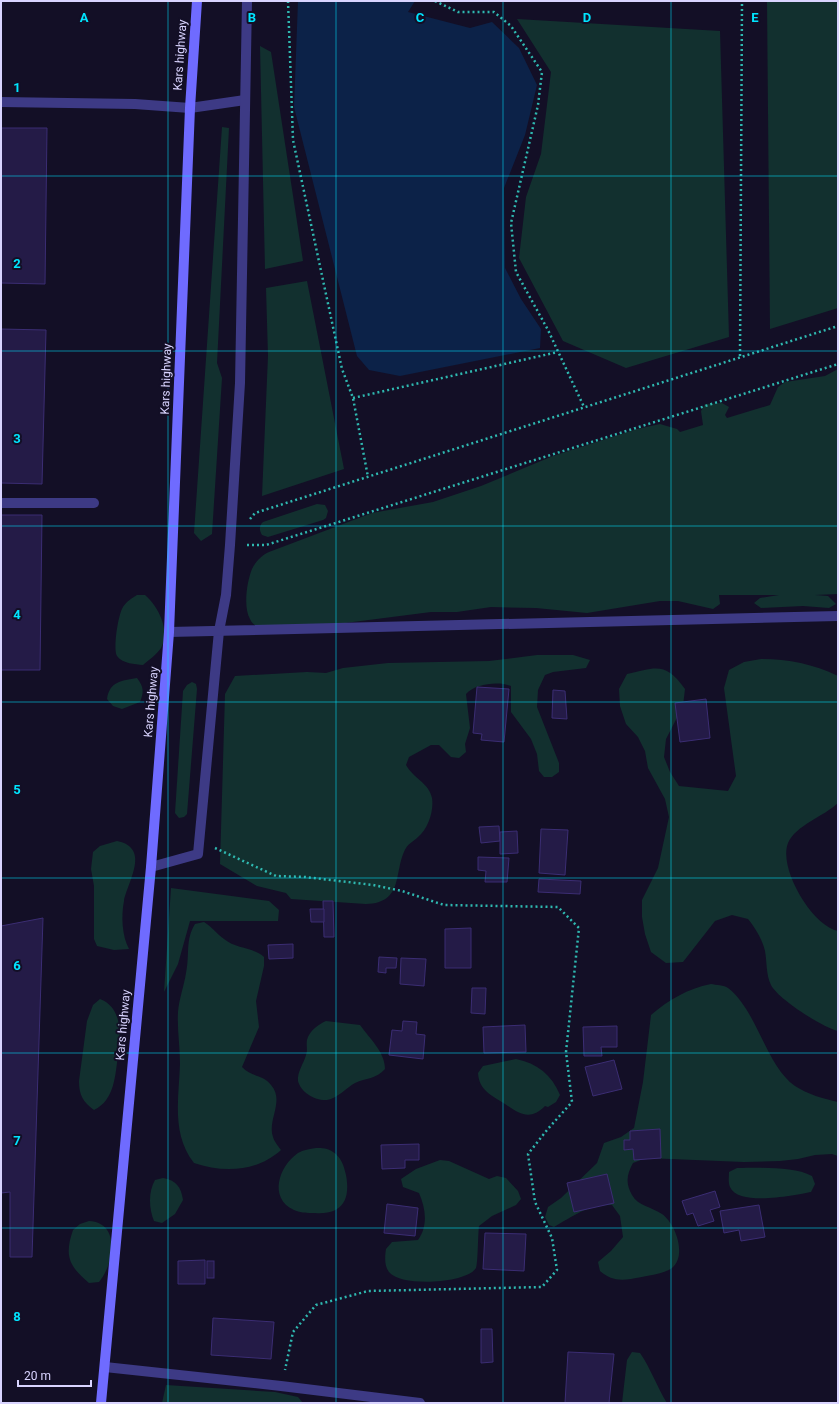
<svg xmlns="http://www.w3.org/2000/svg" width="839" height="1404" viewBox="0 0 839 1404" font-family="Roboto,sans-serif">
<rect width="100%" height="100%" fill="#130f26"/>
<!-- green -->
<g fill="#12302f">
<polygon points="767,1 838,1 838,308 770,329"/>
<polygon points="517,19 720,31 729,337 626,368 563,341 519,258 526,197 541,154 551,72"/>
<polygon points="260,46 271,52 303,261 265,269"/>
<polygon points="222,127 229,128 217,363 222,378 212,534 201,541 194,533"/>
<polygon points="307,281 344,469 262,496 268,356 266,288"/>
<path d="M838,369v225l-23,1 13,1 8,8 -7,4 -26,-2 -42,2 -7,-5 6,-5 19,-3h-60l1,9 -7,5 -35,-8h-18l-73,12 -51,-5 -45,-1 -34,5h-26l-117,15 -53,2c-5,-3 -9,-5 -11,-10 -7,-12 -3,-38 2,-50 3,-7 10,-14 17,-17l103,-39 61,-11 48,-16 72,-30 84,-27 23,-5 17,5 3,3 23,-7 -2,-14 4,-7 17,-1 7,4 -4,8 2,3 43,-13 8,-18 7,-5 40,-6z"/>
<path d="M317,504l8,1 3,6 -2,7 -3,2 -55,17 -6,-2c-3,-5 -3,-9 1,-13z"/>
<path d="M137,595h8c13,11 26,36 16,53 -4,6 -12,12 -18,17 -8,-1 -20,-1 -26,-9 -4,-8 1,-41 6,-49 3,-5 9,-9 14,-12z"/>
<path d="M537,655h36l17,5 -4,8 -33,4 -8,3 -7,15 -1,17 22,56v9l-7,5h-8l-5,-6 -2,-17 -6,-15 -20,-27v-26c-13,-5 -36,-2 -45,8l4,34 -5,16 1,8 -7,6 -8,-1 -12,-12h-8l-22,12 -3,8c7,13 23,18 26,33 2,13 -4,31 -14,39 -4,4 -9,6 -12,11 -13,22 -1,55 -40,56l-75,-5 -5,-6 -29,-7 -37,-22 5,-170 10,-18 72,-4 19,1 17,-5 45,-5 101,-2z"/>
<path d="M761,659c27,0 52,5 77,17v127c-15,14 -42,22 -50,40 -10,25 24,83 50,88v100c-16,-4 -60,-32 -67,-46 -5,-10 -4,-23 -6,-34 -3,-12 -9,-22 -17,-32l-16,-4 -17,6 -32,41 -17,1 -15,-11 -6,-18 -3,-17v-17l16,-32 11,-51 -4,-18 -17,-31 -3,-17 -7,-14 -12,-13 -6,-18 -1,-17 8,-15c30,-7 39,-12 58,15l-2,17 -17,33 -2,18 6,15 9,14 49,5 8,-15 -12,-88 5,-18 15,-8z"/>
<path d="M137,678c7,9 7,14 3,24l-18,7 -9,-3 -6,-7c3,-18 14,-18 30,-21z"/>
<polygon points="192,682 196,684 197,689 187,814 184,817 179,818 175,813 183,691 187,685"/>
<path d="M117,841c34,7 11,40 7,60 -3,15 -2,35 5,48l-15,1 -17,-4 -3,-7v-53l-3,-17 2,-17 7,-6z"/>
<polygon points="171,888 269,901 279,910 278,921 190,921 178,964 164,992"/>
<path d="M204,922c8,5 13,12 20,17 12,10 29,8 40,18v9l-8,35 3,26 -17,40c9,10 22,8 29,18 14,16 -4,35 2,52 1,4 5,9 8,13 -24,22 -58,23 -87,13 -23,-29 -15,-66 -14,-99 0,-18 -3,-35 -2,-52 1,-13 6,-26 8,-39 4,-18 -1,-33 9,-49z"/>
<path d="M711,984c5,1 13,1 17,4 29,22 38,78 67,98 12,8 29,13 43,16v54l-6,-2 -17,1 -17,4 -18,2 -36,1 -98,-4 -13,5c-6,11 -8,20 -1,32 6,11 20,12 30,19 14,10 25,42 10,54 -8,6 -31,9 -41,11 -14,2 -21,0 -31,-8l-2,-9 13,-11 12,-14 -3,-21 -8,-11c-23,-1 -39,11 -58,22l-5,-2 -4,-8 3,-10 13,-9 36,-35 7,-20 17,-6 13,-9 9,-46 8,-67c19,-16 36,-26 60,-31z"/>
<path d="M100,999c23,9 21,37 18,57 -3,19 -3,44 -24,54 -11,-8 -15,-15 -15,-29l8,-60 6,-16z"/>
<path d="M326,1021l34,4c10,14 25,27 25,44 -9,10 -19,9 -30,14 -9,5 -17,15 -28,17 -11,1 -26,-7 -29,-19 -1,-9 6,-18 8,-26 2,-5 0,-10 1,-15 2,-9 12,-16 19,-19z"/>
<path d="M516,1059c21,4 36,16 44,36l-4,7 -8,5 -3,-1c-15,15 -25,8 -40,-2 -14,-9 -26,-14 -27,-31l5,-7z"/>
<path d="M316,1148c6,0 12,0 17,4 8,5 11,14 13,23 5,26 -5,40 -31,38 -8,0 -14,0 -21,-3 -26,-12 -15,-44 4,-57 5,-3 12,-4 18,-5z"/>
<path d="M440,1160l9,1 40,18 8,-3 9,2 12,13 3,8 -5,6 -24,11 -13,10c-1,7 -1,38 -3,42 -10,16 -76,19 -87,4 -5,-6 -4,-16 -3,-23l6,-7 26,-2c10,-14 8,-31 1,-47l-16,-6 -2,-8 15,-10z"/>
<path d="M737,1168c21,0 56,-2 75,8l3,8 -4,8c-16,3 -72,15 -81,-5 -2,-5 -1,-10 -1,-15z"/>
<path d="M163,1178c13,2 18,9 20,22l-8,14 -13,9 -8,-2c-5,-12 -6,-29 1,-41z"/>
<path d="M89,1221c32,2 25,43 10,61l-10,1c-20,-17 -25,-27 -16,-53l7,-6z"/>
<path d="M632,1352l8,1c11,16 17,34 27,50h-45l5,-43z"/>
<polygon points="166,1385 275,1392 298,1397 303,1403 162,1403"/>
</g>
<!-- water -->
<polygon fill="#0c2248" points="298,1 415,1 408,12 470,28 492,22 519,48 537,85 525,135 504,188 505,268 521,299 541,329 540,348 400,376 369,370 357,356 294,107"/>
<!-- building -->
<g fill="#241b47" stroke="#3b2d73">
<polygon points="1,128 47,128 45,284 1,283"/>
<polygon points="1,329 46,330 42,484 1,483"/>
<polygon points="1,515 42,515 40,670 1,670"/>
<polygon points="477,687 509,689 504,742 481,740 482,734 473,733"/>
<polygon points="553,690 565,691 567,719 552,718"/>
<polygon points="706,699 710,738 680,742 675,703"/>
<polygon points="499,826 500,841 481,843 479,827"/>
<polygon points="541,829 568,830 565,875 539,873"/>
<polygon points="517,831 518,853 500,854 500,832"/>
<polygon points="478,857 509,858 507,882 485,882 486,871 478,870"/>
<polygon points="539,879 581,881 580,894 538,892"/>
<polygon points="323,901 333,901 334,937 324,937"/>
<polygon points="310,909 324,909 324,922 311,922"/>
<polygon points="43,918 32,1257 10,1257 10,1192 1,1193 1,926"/>
<polygon points="471,928 471,968 445,968 445,929"/>
<polygon points="293,944 293,958 269,959 268,945"/>
<polygon points="379,957 397,958 396,968 386,968 386,973 378,972"/>
<polygon points="401,958 426,959 424,986 400,984"/>
<polygon points="472,988 486,988 485,1014 471,1013"/>
<polygon points="403,1021 417,1022 416,1034 425,1035 423,1059 389,1055 392,1030 402,1031"/>
<polygon points="525,1025 526,1052 484,1053 483,1027"/>
<polygon points="617,1026 617,1047 601,1047 602,1056 584,1056 583,1027"/>
<polygon points="614,1060 622,1089 593,1096 585,1067"/>
<polygon points="660,1129 661,1158 634,1160 633,1149 624,1150 624,1140 630,1140 630,1131"/>
<polygon points="419,1144 419,1160 405,1160 405,1168 382,1169 381,1145"/>
<polygon points="607,1174 614,1203 574,1212 567,1183"/>
<polygon points="715,1191 720,1207 710,1210 714,1221 698,1226 693,1213 687,1215 682,1201"/>
<polygon points="387,1204 418,1208 415,1236 384,1233"/>
<polygon points="759,1205 765,1237 741,1241 739,1230 724,1233 720,1211"/>
<polygon points="485,1233 526,1234 524,1271 483,1269"/>
<polygon points="205,1260 205,1284 178,1284 178,1261"/>
<rect x="207" y="1261" width="7" height="17"/>
<polygon points="213,1318 274,1322 271,1359 211,1355"/>
<polygon points="481,1329 492,1329 493,1362 481,1363"/>
<polygon points="568,1352 614,1354 609,1403 565,1403"/>
</g>
<g fill="none" stroke-linecap="round" stroke-linejoin="round">
<!-- path -->
<g stroke="#2fb8b0" stroke-width="2.5" stroke-dasharray="2 3" stroke-linecap="butt">
<polyline points="288,1 293,140 342,369 353,398 368,477"/>
<polyline points="435,1 458,12 494,12 511,26 542,72 538,105 511,223 516,272 548,330 584,407"/>
<polyline points="740,356 742,1"/>
<polyline points="353,398 558,352"/>
<polyline points="250,519 255,513 838,326"/>
<polyline points="247,545 266,545 838,364"/>
<polyline points="215,848 276,876 305,877 373,885 402,891 444,905 558,907 579,928 566,1052 572,1102 547,1130 528,1154 535,1202 552,1238 557,1270 542,1287 368,1291 316,1305 293,1332 285,1370"/>
</g>
<!-- lane -->
<g stroke="#3d3a85" stroke-width="10">
<polyline points="190,108 245,100"/>
<polyline points="1,503 94,503"/>
<polyline points="151,867 198,854 219,631 226,595 230,545 240,383 247,1"/>
</g>
<!-- street -->
<g stroke="#3d3a85" stroke-width="10">
<polyline points="1,102 135,104 190,108"/>
<polyline points="169,632 838,616"/>
<polyline points="105,1367 281,1386 420,1403"/>
</g>
<!-- secondary -->
<polyline stroke="#6f6bff" stroke-width="10" points="101,1403 151,867 169,632 190,108 197,1"/>
</g>
<!-- grid -->
<path fill="none" stroke="#00e5ff" stroke-width="1" stroke-opacity="0.55" d="M168,1v1402M336,1v1402M503,1v1402M671,1v1402M1,176h837M1,351h837M1,526h837M1,702h837M1,878h837M1,1053h837M1,1228h837"/>
<g text-anchor="middle" dominant-baseline="central" stroke-width="4" stroke-linejoin="round" paint-order="stroke">
<!-- street labels -->
<g font-size="12" fill="#d9d4ff" stroke="#130f26">
<text transform="translate(180 55) rotate(-86)">Kars highway</text>
<text transform="translate(166 379) rotate(-88)">Kars highway</text>
<text transform="translate(151 702) rotate(-85)">Kars highway</text>
<text transform="translate(123 1025) rotate(-85)">Kars highway</text>
</g>
</g>
<g font-size="13" text-anchor="middle" font-weight="bold" fill="#00e5ff" stroke="#130f26" stroke-width="4" stroke-linejoin="round" paint-order="stroke">
<text x="84" y="22">A</text>
<text x="252" y="22">B</text>
<text x="420" y="22">C</text>
<text x="587" y="22">D</text>
<text x="755" y="22">E</text>
<text x="17" y="92">1</text>
<text x="17" y="268">2</text>
<text x="17" y="443">3</text>
<text x="17" y="619">4</text>
<text x="17" y="794">5</text>
<text x="17" y="970">6</text>
<text x="17" y="1145">7</text>
<text x="17" y="1321">8</text>
</g>
<!-- border -->
<rect width="839" height="1404" fill="none" stroke="#d9d4ff" stroke-width="4"/>
<!-- scale -->
<path d="M18 1380v6h73v-6" fill="none" stroke="#d9d4ff" stroke-width="2"/>
<text x="24" y="1380" font-size="12" fill="#d9d4ff" stroke="#130f26" stroke-width="3" paint-order="stroke">20 m</text>
</svg>
